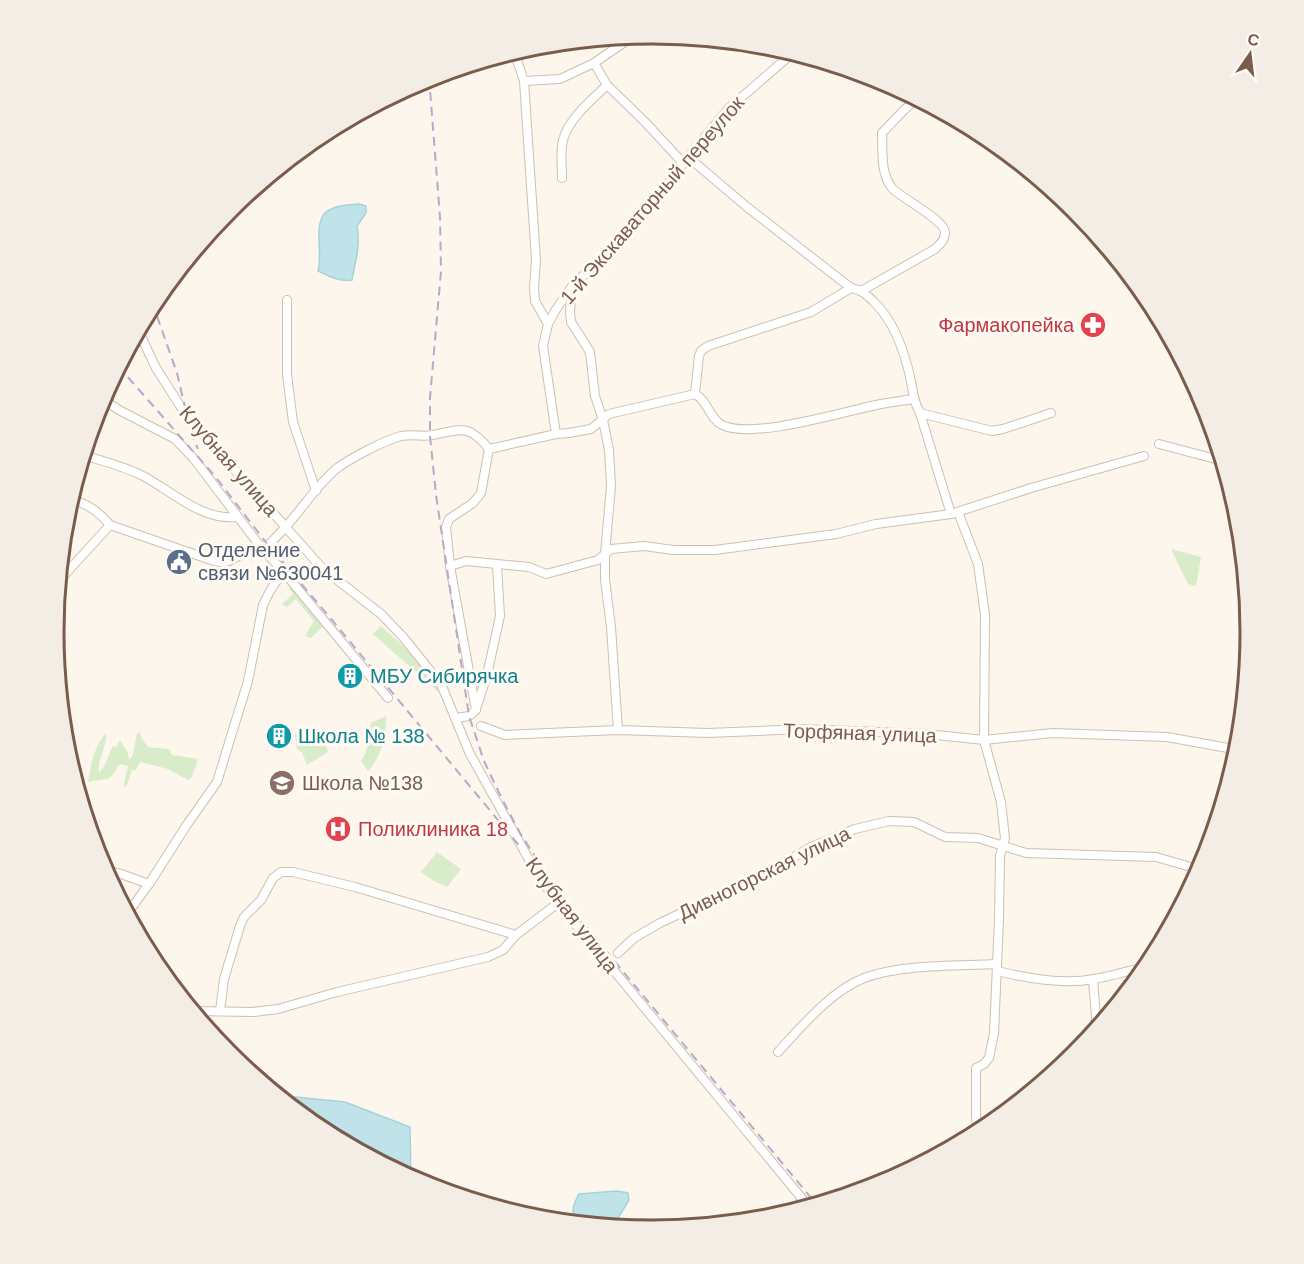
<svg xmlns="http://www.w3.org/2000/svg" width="1304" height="1264" viewBox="0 0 1304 1264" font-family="Helvetica,sans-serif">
<rect width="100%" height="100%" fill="#fdf6ec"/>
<!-- green -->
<g fill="#d8ecc9">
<polygon points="1171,549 1201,557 1196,586 1188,584"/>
<polygon points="292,587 326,623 311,638 305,636 314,621 296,599 287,607 282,604 293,594 289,589"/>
<path d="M381,626c23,21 47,42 61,69l-69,-61z"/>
<path d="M386,716c1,20 -5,41 -18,55l-7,-10c10,-15 5,-23 10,-38z"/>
<path d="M140,732l2,7 6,8 21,2 3,6 26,4 -6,18 -4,3 -20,-11 -28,-7 -4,8h-4l-5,15 -4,2 5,-21 -8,-2 -10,14 -22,4c3,-18 6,-35 18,-49 1,14 -9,26 -7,40 8,-9 9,-18 14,-27l3,1 4,-7 8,13 1,7 4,-5 4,-22z"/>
<polygon points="322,732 328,752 307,765 302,752 297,749 295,734"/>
<polygon points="437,852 461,869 447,887 434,881 421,872"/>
</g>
<!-- water -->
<g fill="#bfe3e8" stroke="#a5d3da" stroke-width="1.5">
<path d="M359,204l7,2v7l-9,13c4,19 -2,36 -5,54 -13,2 -23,-4 -34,-9 6,-19 -8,-53 13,-62 8,-4 20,-4 28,-5z"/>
<polygon points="276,1095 345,1102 410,1127 411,1178 436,1186 438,1190 422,1185 319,1130"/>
<path d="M617,1191l11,2 1,7 -11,18 -18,2 -26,-5c-3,-7 2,-15 5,-21z"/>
</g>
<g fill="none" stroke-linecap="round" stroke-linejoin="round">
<!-- street casing -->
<g stroke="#d1beb0" stroke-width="10">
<g id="street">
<polyline points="514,51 524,81"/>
<polyline points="594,63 607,85 645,122 683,163"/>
<path d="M688,157l59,50 104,81c11,2 15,6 23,14 21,20 31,51 37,79 2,12 3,21 9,32l31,101"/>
<path d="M562,178c0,-13 -2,-26 1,-38 6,-22 28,-39 44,-55"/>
<polyline points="572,287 570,312 571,322 590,352 595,396 603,420 609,450 611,486 605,554 605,579 611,627 618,730"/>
<path d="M863,290l72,-41c5,-5 10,-9 10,-16 1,-13 -43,-34 -53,-45 -12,-15 -9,-37 -10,-55l22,-23 14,-12"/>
<polyline points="287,300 287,374 293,422 316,491"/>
<polyline points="548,324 535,301 534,288 536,260 524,81 560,79 594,63 635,35"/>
<polyline points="138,330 156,368 186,415 322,568 381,614 403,637 441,684 470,754 537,874 558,903 809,1207"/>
<polyline points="695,394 699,356 701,351 708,346 811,312 851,288"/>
<polyline points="101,398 119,410 175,439 194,459 260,546 283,571 388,698"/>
<polyline points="920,413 992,431 1003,429 1051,413"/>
<path d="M556,434l13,-1 22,-4 18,-15 86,-20c13,7 14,24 27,31 32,15 123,-14 159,-21 11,-2 21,-3 32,-5"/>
<polyline points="1159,444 1223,461"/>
<path d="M83,455c19,6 40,11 58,20 32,16 59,46 97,42"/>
<path d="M70,499c18,5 28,12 40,26"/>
<polyline points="958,512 978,564 985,615 984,740 1001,802 1005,838 1000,856 999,920 994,1033 989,1058 984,1064 976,1068 976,1116 978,1134"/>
<polyline points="450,566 466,561 529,567 546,574 598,560 611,549 644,546 673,550 715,550 836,534 876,524 951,514 1031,488 1144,456"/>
<path d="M58,582l52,-57 104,36c13,4 19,-2 29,-8 8,-5 20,-6 26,-9 3,-2 7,-7 10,-10 20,-20 35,-46 57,-65 13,-10 49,-29 65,-33 11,-2 24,1 32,-1 29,-6 36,-11 56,14"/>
<polyline points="476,709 487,675 500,616 497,565"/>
<polyline points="456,718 469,716 476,710 450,566 446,527 449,519 473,503 481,493 489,449 556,434 543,346 548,324 555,311 572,286 613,248 644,215 688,157 729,108 794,52"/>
<polyline points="481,726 505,735 618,730 708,733 803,729 927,734 984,740 1053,733 1167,737 1239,750"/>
<polyline points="103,870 121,874 149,884"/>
<polyline points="127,914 149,884 186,826 217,782 248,681 263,605 270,591 283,571"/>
<polyline points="618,953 634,938 660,923 768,872 811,847 855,829 889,821 914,822 945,837 978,838 1026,853 1156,857 1201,870"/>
<path d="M997,971c30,7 65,14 97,8 18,-3 35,-9 54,-12"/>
<polyline points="1093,980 1097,1029"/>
<polyline points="192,1011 253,1012 278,1009 337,992 488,957 503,950 516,935 558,903"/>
<polyline points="220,1011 224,979 240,926 244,917 261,900 273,878 281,872 293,872 355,887 516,935"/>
<path d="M778,1052c24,-26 53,-61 86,-74 37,-14 93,-12 132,-14"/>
</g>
</g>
<!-- street -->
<use href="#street" stroke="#fff" stroke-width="8"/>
<!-- rail -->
<g stroke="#b9a8c9" stroke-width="2" stroke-dasharray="9 6" stroke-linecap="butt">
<polyline points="429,77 440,217 441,271 430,398 430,436 436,495 469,716 484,761 501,797 520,833 562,898 817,1205"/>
<polyline points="152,302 177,373 191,433 198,449"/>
<polyline points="118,366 214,475 268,545 327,614 522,849"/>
</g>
</g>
<!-- icons -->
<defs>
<g id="pharmacy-disc" transform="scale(1.35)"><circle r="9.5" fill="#e0444e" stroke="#fffaf3"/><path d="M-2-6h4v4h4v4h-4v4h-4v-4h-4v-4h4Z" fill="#fff"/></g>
<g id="civic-disc" transform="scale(1.35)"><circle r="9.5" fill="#5c6f8a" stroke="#fffaf3"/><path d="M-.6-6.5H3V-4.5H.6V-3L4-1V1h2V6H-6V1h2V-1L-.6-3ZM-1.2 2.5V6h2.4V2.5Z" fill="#fff"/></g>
<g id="building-disc" transform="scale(1.35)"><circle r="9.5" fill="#0f9aa8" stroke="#fffaf3"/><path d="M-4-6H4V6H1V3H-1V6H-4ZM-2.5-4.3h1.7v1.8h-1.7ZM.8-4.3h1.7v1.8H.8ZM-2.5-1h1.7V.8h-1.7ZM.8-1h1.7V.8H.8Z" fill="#fff"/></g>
<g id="school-disc" transform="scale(1.35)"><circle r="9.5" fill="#8d6e63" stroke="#fffaf3"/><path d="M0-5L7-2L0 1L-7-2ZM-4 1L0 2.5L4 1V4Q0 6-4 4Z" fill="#fff"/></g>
<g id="hospital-disc" transform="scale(1.35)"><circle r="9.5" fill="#e0444e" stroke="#fffaf3"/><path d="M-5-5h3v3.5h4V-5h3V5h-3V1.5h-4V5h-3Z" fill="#fff"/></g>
</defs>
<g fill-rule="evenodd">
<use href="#pharmacy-disc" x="1093" y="325"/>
<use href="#civic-disc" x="179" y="562"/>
<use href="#building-disc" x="350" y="676"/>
<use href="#building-disc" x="279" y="736"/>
<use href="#school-disc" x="282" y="783"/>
<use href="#hospital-disc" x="338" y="829"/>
</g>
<g text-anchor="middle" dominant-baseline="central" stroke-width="6" stroke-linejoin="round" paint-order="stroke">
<!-- street labels -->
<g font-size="20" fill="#7a5c4d" stroke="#fffaf3">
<text transform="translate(652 200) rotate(-49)">1-й Экскаваторный переулок</text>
<text transform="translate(229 461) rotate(49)">Клубная улица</text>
<text transform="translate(860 733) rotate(2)">Торфяная улица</text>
<text transform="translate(764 873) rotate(-26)">Дивногорская улица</text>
<text transform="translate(572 915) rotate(53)">Клубная улица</text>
</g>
<!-- health labels -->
<g font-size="20" fill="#be3a42" stroke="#fffaf3" text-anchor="end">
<text x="1074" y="325">Фармакопейка</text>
<text x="358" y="829" text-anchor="start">Поликлиника 18</text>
</g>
<!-- service labels -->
<g font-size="20" fill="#4e5e75" stroke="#fffaf3" text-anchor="start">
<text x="198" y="550">Отделение<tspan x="198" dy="23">связи №630041</tspan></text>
</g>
<!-- culture labels -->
<g font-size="20" fill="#0d838f" stroke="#fffaf3" text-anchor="start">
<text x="370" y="676">МБУ Сибирячка</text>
<text x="298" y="736">Школа № 138</text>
</g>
<!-- education labels -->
<g font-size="20" fill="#785e54" stroke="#fffaf3" text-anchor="start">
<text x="302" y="783">Школа №138</text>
</g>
</g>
<!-- crop -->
<path d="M0 0H1304V1264H0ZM64 632a588 588 0 1 1 1176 0a588 588 0 1 1-1176 0Z" fill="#f4ede6" fill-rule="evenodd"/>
<path fill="none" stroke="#7a5c4d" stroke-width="3" d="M64 632a588 588 0 1 1 1176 0a588 588 0 1 1-1176 0Z"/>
<!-- north arrow -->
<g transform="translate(1250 54) rotate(14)" stroke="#fffaf3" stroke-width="4.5" paint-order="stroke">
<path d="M0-4.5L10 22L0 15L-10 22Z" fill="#7a5c4d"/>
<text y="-9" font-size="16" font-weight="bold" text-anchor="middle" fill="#7a5c4d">С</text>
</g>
</svg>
